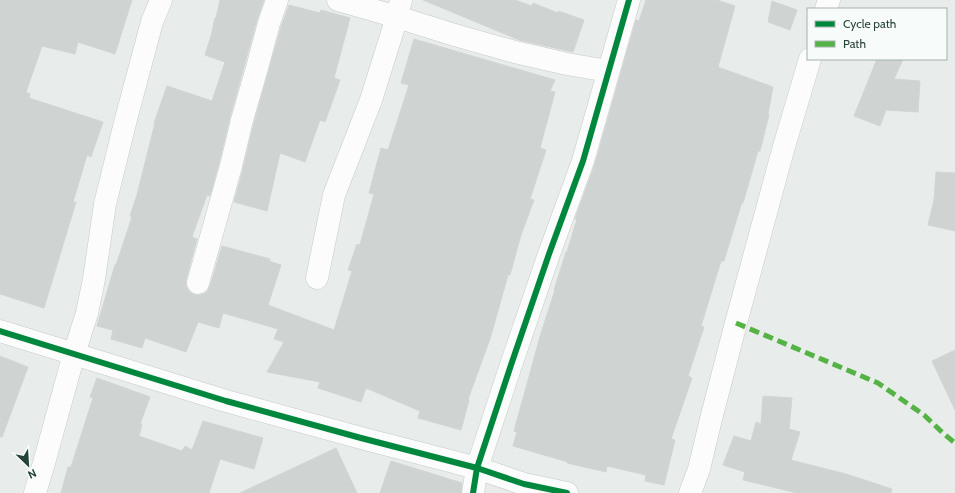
<svg xmlns="http://www.w3.org/2000/svg" width="955" height="493" viewBox="0 0 955 493" font-family="Cabin,sans-serif">
<rect width="100%" height="100%" fill="#e8edeb"/>
<!-- building -->
<g fill="#cfd4d2" stroke="#d1d6d4">
<polygon points="0,0 132,0 115,54 78,42 75,54 42,46 26,92 30,94 29,98 103,122 91,157 87,155 73,202 76,202 44,308 0,294"/>
<polygon points="220,0 264,0 257,20 230,117 219,163 210,196 207,195 192,237 197,239 186,280 186,286 189,292 195,295 201,295 207,292 210,286 222,246 270,259 269,261 281,265 268,305 334,330 352,271 348,270 357,244 360,245 374,194 369,193 381,148 388,150 409,85 401,83 414,39 555,80 550,91 555,92 540,148 546,150 530,199 534,200 521,235 510,275 508,275 490,339 468,399 469,400 461,430 418,418 420,411 366,388 361,402 318,388 320,382 267,372 284,342 274,339 278,329 223,313 219,328 198,322 186,352 145,338 142,348 111,339 113,330 97,326 115,265 116,265 132,217 130,216 137,195 155,123 154,123 167,86 212,101 225,62 205,55 211,36 215,18 216,18"/>
<polygon points="423,0 515,0 532,6 533,3 558,13 558,11 584,20 573,52 519,40"/>
<polygon points="646,0 717,0 735,6 718,67 773,87 768,114 769,115 760,151 758,151 743,203 742,202 724,261 721,261 701,326 704,327 688,376 692,378 671,439 675,440 664,485 645,481 646,475 607,466 606,472 567,463 568,462 513,446 517,432 514,431 541,333 555,290 554,290 566,252 567,252 577,219 575,219 595,164 636,20 639,21"/>
<polygon points="772,1 797,10 790,30 768,22"/>
<polygon points="289,5 320,13 321,10 350,18 334,78 340,80 325,122 320,120 305,162 280,153 267,211 234,202 243,169 254,123 281,27"/>
<polygon points="877,59 903,59 894,79 920,81 918,112 886,110 880,126 854,116"/>
<polygon points="936,172 955,173 955,231 928,225 934,200"/>
<polygon points="955,350 955,410 932,361"/>
<polygon points="0,356 28,367 2,437 0,437"/>
<polygon points="97,378 150,397 140,424 142,425 139,436 182,451 185,446 192,450 203,421 263,438 254,469 220,459 209,493 61,493 68,467 71,467 93,398 90,397"/>
<polygon points="763,396 792,398 789,429 800,432 791,460 846,474 892,489 891,493 797,493 743,480 745,472 723,465 734,436 751,441 756,422 761,424"/>
<polygon points="336,448 357,493 240,493"/>
<polygon points="391,461 462,483 461,493 380,493"/>
</g>
<g fill="none" stroke-linecap="round" stroke-linejoin="round">
<!-- minor casing -->
<g stroke="#c5cac8" stroke-width="23">
<g id="minor">
<polyline points="338,0 397,17 458,36 515,52 567,64 608,71"/>
<polyline points="826,9 829,0"/>
<polyline points="317,278 334,195 371,100 397,17 401,0"/>
<polyline points="198,283 231,166 242,120 257,68 269,23 277,0"/>
<polyline points="0,331 226,401 361,438 477,468 524,484 567,493"/>
<polyline points="35,493 44,463 74,354 87,313 94,279 105,204 126,119 152,22 161,0"/>
<polyline points="473,493 477,468 511,365 549,254 583,161 629,0"/>
<polyline points="690,493 699,469 711,419 736,323 783,150 810,59"/>
</g>
</g>
<!-- minor -->
<use href="#minor" stroke="#fcfcfc" stroke-width="22"/>
<!-- quiet -->
<polyline stroke="#55b346" stroke-width="5" stroke-dasharray="10 5" stroke-linecap="butt" points="736,323 878,383 924,415 944,434 955,443"/>
<!-- cycleway casing -->
<g stroke="#f7fbf9" stroke-width="8">
<g id="cycleway">
<polyline points="0,331 226,401 361,438 477,468 524,484 567,493"/>
<polyline points="473,493 477,468 511,365 549,254 583,161 629,0"/>
</g>
</g>
<!-- cycleway -->
<use href="#cycleway" stroke="#00873e" stroke-width="6"/>
</g>
<!-- legend -->
<rect x="807" y="8" width="140" height="52" fill="#f7fbf9" stroke="#a3b1ad"/>
<rect x="815" y="21" width="20" height="6" fill="#00873e" stroke="#a3b1ad"/>
<text x="843" y="28" font-size="12" fill="#24423a">Cycle path</text>
<rect x="815" y="41" width="20" height="6" fill="#55b346" stroke="#a3b1ad"/>
<text x="843" y="48" font-size="12" fill="#24423a">Path</text>
<!-- north arrow -->
<g transform="translate(28 465) rotate(155)" stroke="#f7fbf9" stroke-width="3" paint-order="stroke">
<path d="M0-3L7 15L0 10L-7 15Z" fill="#24423a"/>
<text y="-6" font-size="11" font-weight="bold" text-anchor="middle" fill="#24423a">N</text>
</g>
</svg>
